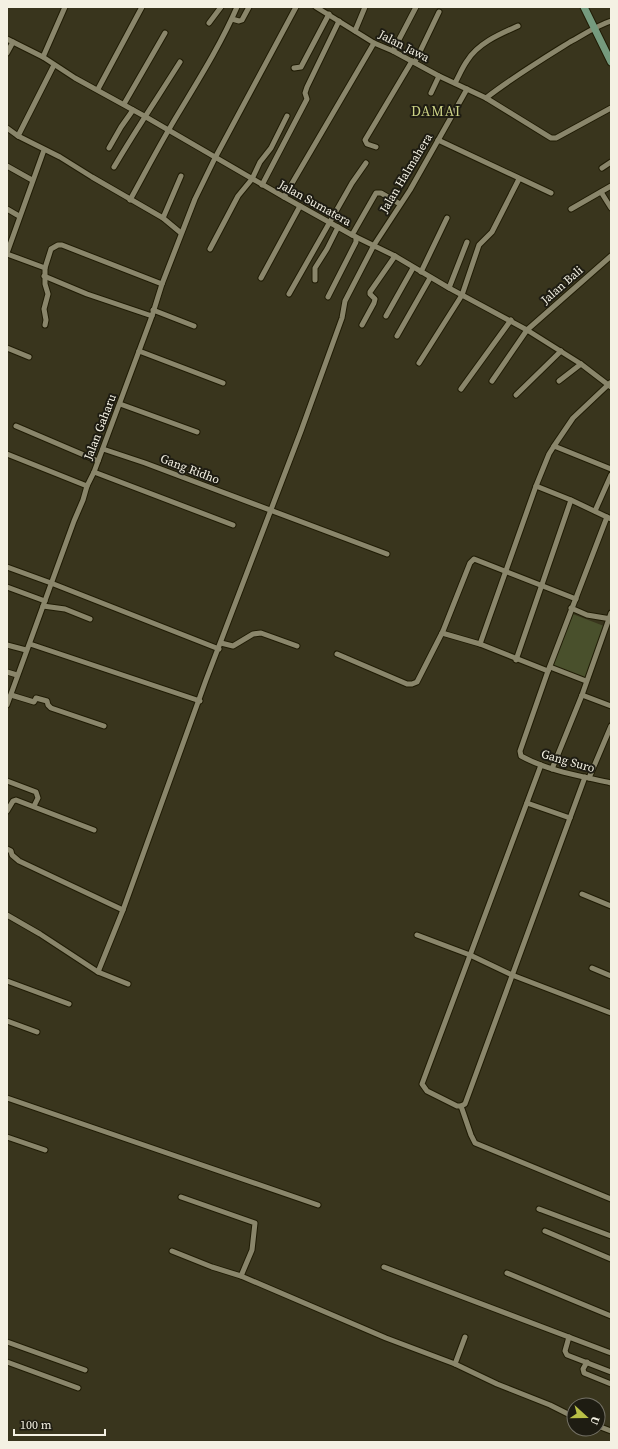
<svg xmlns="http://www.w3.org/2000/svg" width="618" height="1449" viewBox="0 0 618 1449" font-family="'Source Serif 4',serif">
<rect width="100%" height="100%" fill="#39351d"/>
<!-- green -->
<polygon fill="#49502c" points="570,613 604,626 585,678 551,666"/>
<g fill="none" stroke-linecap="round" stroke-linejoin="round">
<!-- street casing -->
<g stroke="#201c05" stroke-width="7">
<g id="street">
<path d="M316,7l58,36 19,8 46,25 47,22c27,-21 55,-38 84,-56 13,-7 26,-16 41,-21"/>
<polyline points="232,19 239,21 242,20 249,7"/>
<polyline points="209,23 221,7"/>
<polyline points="355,31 365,7"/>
<polyline points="7,39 43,57 75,78 146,117 284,197 352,235 395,256 449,288 527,330 581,364 611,387"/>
<polyline points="393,51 416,7"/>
<polyline points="7,53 13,42"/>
<polyline points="43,57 65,7"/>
<polyline points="415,62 439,12"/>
<polyline points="54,65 18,136 60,157 92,177 163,218 181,233"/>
<polyline points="294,68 301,67 329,14"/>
<path d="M455,83c4,-7 7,-15 12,-22 11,-18 33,-27 51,-35"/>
<polyline points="98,89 142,7"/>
<polyline points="431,93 439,76"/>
<polyline points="486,98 551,138 556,138 611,108"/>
<polyline points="124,104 165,33"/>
<polyline points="7,128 18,136"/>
<polyline points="438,140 551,193"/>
<polyline points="376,147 367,144 365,140 412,61"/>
<polyline points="109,148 121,127 133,110"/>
<polyline points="7,166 32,180"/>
<path d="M114,167c21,-36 44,-70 66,-105"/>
<polyline points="602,168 611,162"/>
<polyline points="262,185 307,99 305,93 307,87 339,21"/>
<polyline points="601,192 611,208"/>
<polyline points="284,197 374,43"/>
<path d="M130,200c16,-29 31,-58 48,-86 21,-35 43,-70 59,-107"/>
<polyline points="7,209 19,216"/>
<polyline points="571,209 611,186"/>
<polyline points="163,218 181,176"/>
<polyline points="352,235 376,193 381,193 400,204"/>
<polyline points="210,249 238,196 252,179 260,162 271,148 287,116"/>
<polyline points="7,253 44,150"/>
<polyline points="7,254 45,268 45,284 48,294 44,309 46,320 45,325"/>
<polyline points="45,268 51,249 58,245 62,245 162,284"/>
<polyline points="421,272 447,218"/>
<polyline points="44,276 87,294 152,316"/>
<polyline points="261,278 300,206"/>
<polyline points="315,280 315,268 327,249 338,227"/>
<polyline points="449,288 467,242"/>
<polyline points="289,294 352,183 366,163"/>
<polyline points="328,297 356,242 356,237"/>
<polyline points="153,310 194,326"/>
<polyline points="386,316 413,268"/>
<polyline points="362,325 374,303 375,299 370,294 370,292 395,256"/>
<polyline points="397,336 430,278"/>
<polyline points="7,348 29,357"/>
<polyline points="139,351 223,383"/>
<polyline points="419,363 462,295 479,245 492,232 519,179"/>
<polyline points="492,381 527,330 611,256"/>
<polyline points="559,381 581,364"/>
<polyline points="461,389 511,320"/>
<polyline points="516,395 561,351"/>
<polyline points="120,404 197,432"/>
<polyline points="16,426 98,461"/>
<polyline points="554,446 611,469"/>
<polyline points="103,449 145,463 387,554"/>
<polyline points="7,454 87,486"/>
<polyline points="94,472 233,525"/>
<polyline points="536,486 571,500 611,519"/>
<polyline points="595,511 611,475"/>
<path d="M607,517l-59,154 -28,80 1,5c27,15 60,20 90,27"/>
<polyline points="7,567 51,583 219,649"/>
<polyline points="7,587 45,601"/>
<polyline points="43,606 65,609 90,619"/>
<polyline points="571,608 587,615 611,619"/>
<polyline points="442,633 480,644 548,671"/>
<polyline points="221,643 233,646 253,634 261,633 297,646"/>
<polyline points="30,644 200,701"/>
<polyline points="480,644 536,486 549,454 554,446 573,418 610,383"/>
<polyline points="7,645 26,650"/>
<polyline points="337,654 407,684 412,684 417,682 443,631 470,563 474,559 576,599"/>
<polyline points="516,660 571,500"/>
<polyline points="550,667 586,681"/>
<polyline points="7,672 17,675"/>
<polyline points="11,695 34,702 36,698 47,701 48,705 51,708 104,726"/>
<polyline points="582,695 611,706"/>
<polyline points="7,705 74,521 83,500 87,486 94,472 152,316 162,284 195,199 215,158 296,7"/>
<polyline points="541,765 422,1084 427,1091 457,1106 461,1106 465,1104 585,777"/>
<polyline points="552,769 582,695 611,613"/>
<polyline points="589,778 611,726"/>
<polyline points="7,781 36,792 38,798 34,806"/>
<polyline points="527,803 570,818"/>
<polyline points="7,811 13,801 16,800 94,830"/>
<polyline points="7,849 11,851 12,855 19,861 123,910"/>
<polyline points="582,894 611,906"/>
<polyline points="7,915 40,934 98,972 128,984"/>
<polyline points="417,935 470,955 512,975 611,1013"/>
<polyline points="592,968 611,976"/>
<polyline points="98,972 123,910 206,680 301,431 342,318 345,301 374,245 410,190 467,89"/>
<polyline points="7,981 69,1004"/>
<polyline points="7,1021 37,1032"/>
<polyline points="7,1098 318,1205"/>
<polyline points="461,1106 471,1135 475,1143 611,1199"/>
<polyline points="7,1137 45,1150"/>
<polyline points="181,1197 255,1223 252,1250 241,1276"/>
<polyline points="539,1209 611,1236"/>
<polyline points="545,1231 611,1259"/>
<polyline points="172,1251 212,1267 241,1276 386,1338 455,1364 497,1384 550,1405 574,1417"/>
<polyline points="384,1267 611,1353"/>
<polyline points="507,1273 611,1316"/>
<polyline points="569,1337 565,1351 567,1355 611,1372"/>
<polyline points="7,1342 85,1370"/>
<polyline points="7,1362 78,1388"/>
<polyline points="587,1362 583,1369 584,1373 611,1384"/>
<polyline points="455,1364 465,1337"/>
<polyline points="598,1426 611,1431"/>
</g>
</g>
<!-- secondary casing -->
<g stroke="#201c05" stroke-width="9">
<polyline id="secondary" points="584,7 611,62"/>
</g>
<!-- street -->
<use href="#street" stroke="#8a866b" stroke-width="5"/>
<!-- secondary -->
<use href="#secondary" stroke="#759a7e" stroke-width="7"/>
</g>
<g text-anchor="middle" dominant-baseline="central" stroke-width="4" stroke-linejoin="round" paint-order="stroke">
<!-- street labels -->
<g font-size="12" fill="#f4f1e3" stroke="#1e1c12">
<text transform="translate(404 46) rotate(27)">Jalan Jawa</text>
<text transform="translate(406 173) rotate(-59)">Jalan Halmahera</text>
<text transform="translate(315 203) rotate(29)">Jalan Sumatera</text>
<text transform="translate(562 285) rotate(-41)">Jalan Bali</text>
<text transform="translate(100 427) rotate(-69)">Jalan Gaharu</text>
<text transform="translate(190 469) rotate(21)">Gang Ridho</text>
<text transform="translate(568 761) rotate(16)">Gang Suro</text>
</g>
<!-- quarter labels -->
<g font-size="14" letter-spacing="1" fill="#cdd386" stroke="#1e1c12">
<text x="436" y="111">DAMAI</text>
</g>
</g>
<!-- border -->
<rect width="618" height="1449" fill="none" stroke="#f4f1e3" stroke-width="16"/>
<!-- north arrow -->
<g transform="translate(586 1417) rotate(111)"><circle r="19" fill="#1e1c12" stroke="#747166"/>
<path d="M0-3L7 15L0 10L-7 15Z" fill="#b9c046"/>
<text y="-6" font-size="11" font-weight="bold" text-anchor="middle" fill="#f4f1e3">U</text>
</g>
<!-- scale -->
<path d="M14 1429v6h91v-6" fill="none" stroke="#f4f1e3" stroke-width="2"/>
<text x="20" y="1429" font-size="12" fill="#f4f1e3" stroke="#1e1c12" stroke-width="3" paint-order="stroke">100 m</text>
</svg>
